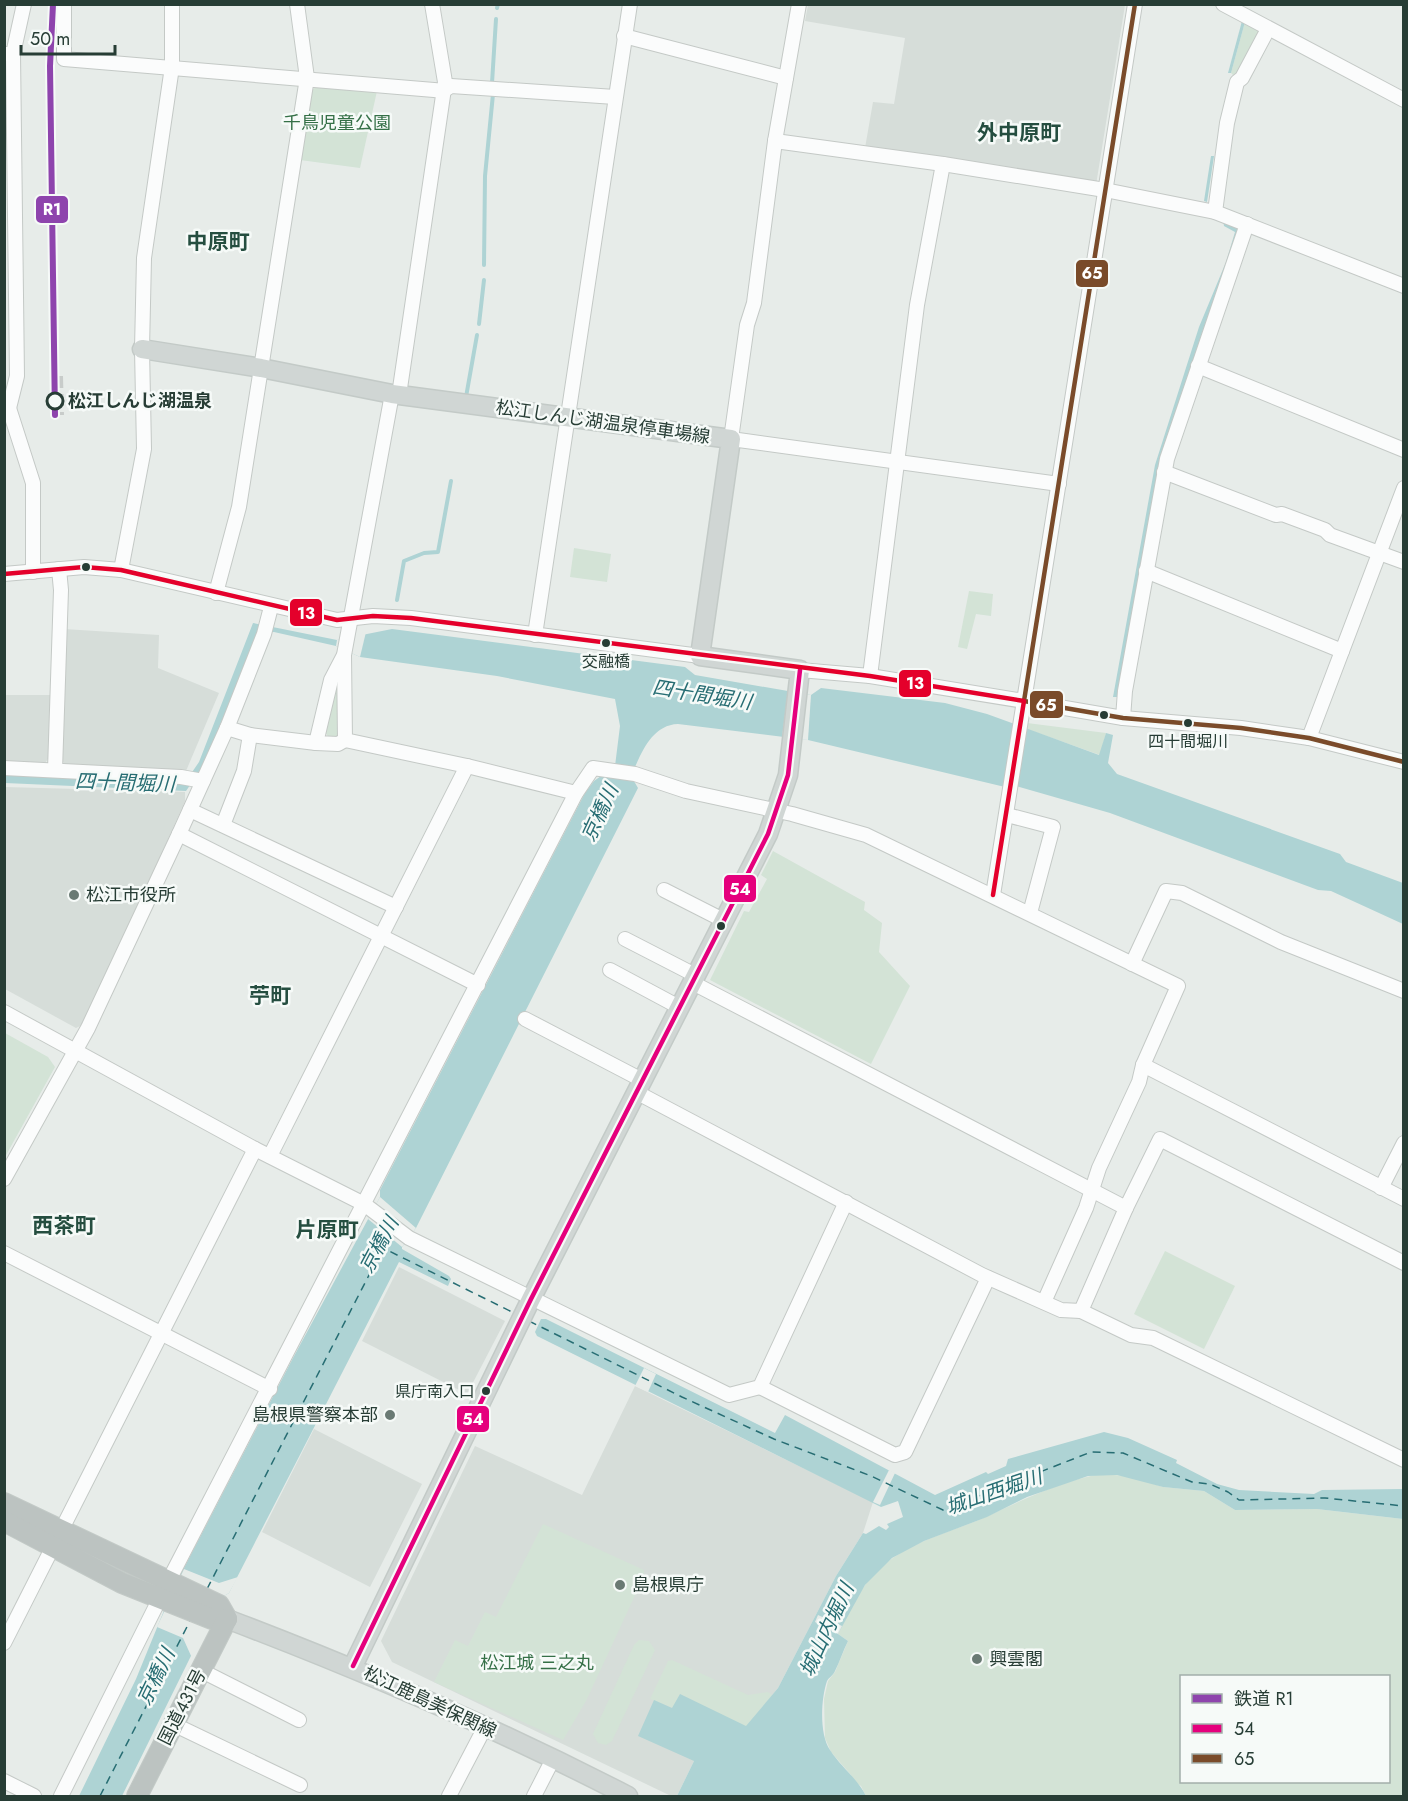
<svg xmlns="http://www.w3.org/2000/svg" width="1408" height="1801" viewBox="0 0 1408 1801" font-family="Jost,'Noto Sans JP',sans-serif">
<rect width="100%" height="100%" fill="#e7ece9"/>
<!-- built -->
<g fill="#d6ddd9">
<polygon points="808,5 1125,5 1096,185 865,148 873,102 894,104 905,38 805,21"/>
<polygon points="64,629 159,635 158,668 219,693 186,771 66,766 60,758"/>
<polygon points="5,695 52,695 50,756 45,763 5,762"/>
<polygon points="5,787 185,792 185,801 86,1023 76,1028 5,989"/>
<polygon points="399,1267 505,1321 467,1394 362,1341"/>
<polygon points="635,1386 873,1502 863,1533 836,1576 778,1688 746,1727 694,1761 677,1796 671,1796 392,1662 381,1641 475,1446 582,1495"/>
<polygon points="314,1429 422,1484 370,1587 262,1532"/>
</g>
<!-- green -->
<g fill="#d3e3d6" fill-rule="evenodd">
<polygon points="1245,22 1259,30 1259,38 1240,73 1233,75 1231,73"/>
<polygon points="317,86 377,91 360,168 300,160 311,91"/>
<polygon points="574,548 611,554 607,582 570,577"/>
<polygon points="969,591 993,594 991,616 976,614 967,649 958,647"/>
<polygon points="341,678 341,734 337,738 329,738 324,730 337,681"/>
<polygon points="1027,723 1106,733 1100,755 1024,728"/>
<polygon points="773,851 865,902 864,910 882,923 879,952 910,986 871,1064 710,980 744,911 749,912 767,879 761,875"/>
<polygon points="5,1033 48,1057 55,1067 5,1157"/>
<polygon points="1165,1251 1235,1286 1204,1349 1134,1314"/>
<path d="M1100,1474l28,2 35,11 41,4 31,19 82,-1 86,10v277h-537l-5,-10 -8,-5 -2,-6 -20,-23 -6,-14 -1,-39 4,-18 7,-9 13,-31 -10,-7c12,-23 23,-49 42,-66 30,-27 72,-36 108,-52 37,-17 71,-34 112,-42zM1182,1676h206v106h-206z"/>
<polygon points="543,1524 644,1570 644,1576 586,1701 563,1740 434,1682 455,1640 468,1646 485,1612 496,1617"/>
<polygon points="639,1640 649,1641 655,1650 612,1741 606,1745 598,1743 593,1734 634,1645"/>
<polygon points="672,1660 748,1695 768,1692 772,1695 746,1727 680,1694 673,1708 650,1699 668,1661"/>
</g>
<!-- water -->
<g fill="#aed3d4">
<polygon points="1242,21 1245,22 1231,73 1228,73"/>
<polygon points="1211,156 1214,156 1207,202 1204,201"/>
<polygon points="1223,220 1238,226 1241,232 1191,376 1120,697 1113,697 1155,465 1199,327 1226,262 1235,232 1224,226"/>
<path d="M253,623l84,17 55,-11 293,38 10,8 116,20 10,-7 124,15 42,11 112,41 7,-22 7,2 -5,28 9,11 223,80 6,8 57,21v41l-72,-33 -13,-1 -208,-77 -94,-27 -11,1 -197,-47 -130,-16c-27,1 -37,30 -47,52l7,12 -222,440 -14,19v2l47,27 2,3 -3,7 -49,-24 -170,331 -10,6 -97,197h-43l57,-117 36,-88 121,-233 87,-161v-7l205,-397 9,-12 21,-15 5,-40 -5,-27 -118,-23 -137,-19 -24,-11 -62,-14 -14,1 -56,132 -18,26 -181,-8v-10l181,8 13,-19z"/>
<path d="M541,1319h5l229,114 10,-18 150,80 51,-23 2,2 18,-8 2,-7 96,-27 24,6 49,22 -1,3 41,21 22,6 75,4 8,-4 81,-1v30l-86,-10 -82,1 -31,-19 -41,-4 -46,-12 -29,1 -61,21 -40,20 -63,24 -32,17 -27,27 -27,49 10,7c-5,10 -8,20 -13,30 -2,5 -6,6 -8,10 -6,17 -8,53 3,69 11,17 27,28 36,46h-189l17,-35 -56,-25 16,-36 18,8 8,-14 66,32 32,-38 58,-112 27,-43 3,1 13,-8 7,4 3,-3 -2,-3 16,-7 -5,-16 -17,6 -344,-171 -2,-4z"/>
</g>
<!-- pier -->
<g fill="#e7ece9">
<polygon points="366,632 360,657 336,646 337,640"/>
<polygon points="788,691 811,695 808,740 782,738"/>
<polygon points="380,1197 416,1228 402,1247 368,1219"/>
<polygon points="644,1368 656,1374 648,1392 635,1386"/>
<polygon points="889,1470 895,1473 880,1505 873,1502"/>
<polygon points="184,1569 219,1583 238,1577 229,1593 219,1599 192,1658 183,1638 157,1627"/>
<polygon points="818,1615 842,1626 838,1634 815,1622"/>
</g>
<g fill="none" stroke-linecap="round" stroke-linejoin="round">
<!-- stream -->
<g stroke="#aed3d4" stroke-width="4">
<polyline points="497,8 498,4"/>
<polyline points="492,83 496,19"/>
<polyline points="484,265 485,176 493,94"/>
<polyline points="479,324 484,280"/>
<polyline points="466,397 477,335"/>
<polyline points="397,600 404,561 424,553 438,552 451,481"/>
</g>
<!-- ferry -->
<g stroke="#276d73" stroke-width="1.5" stroke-dasharray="8 6" stroke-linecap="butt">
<polyline points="529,1321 682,1397 774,1439 871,1476 943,1510 1091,1452 1123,1453 1192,1482 1210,1484 1228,1492 1239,1500 1325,1498 1404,1506"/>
<polyline points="207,1589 383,1248 514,1313"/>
<polyline points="100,1796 191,1619"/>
</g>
<!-- minor casing -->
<g stroke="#c4c9c6" stroke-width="16">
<g id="minor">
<polyline points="64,4 64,59 434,90 443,91 451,86 615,97"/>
<polyline points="799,4 775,141 754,303 747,325 731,439 1059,484"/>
<polyline points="1135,4 1024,701 1123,718 1241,728 1309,738 1404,762"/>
<polyline points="1223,4 1404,100"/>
<polyline points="624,36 786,78"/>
<polyline points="6,54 13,54 24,4"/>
<polyline points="775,141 943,164 1105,190 1215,212 1404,286"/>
<polyline points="1215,212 1227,123 1237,82 1242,78 1268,29"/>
<polyline points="1198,366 1404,450"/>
<polyline points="392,394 344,655 345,740 467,766 576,793"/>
<polyline points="399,395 445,82 432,4"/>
<polyline points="7,402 33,483 33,572"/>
<polyline points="9,408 17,376 13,54"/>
<polyline points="1164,472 1276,515 1282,514 1325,530 1330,535 1404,562"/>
<polyline points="121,570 144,449 142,349 144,258 172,67 172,4"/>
<polyline points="1146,571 1342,651"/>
<polyline points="4,574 84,567 121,570 337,620 373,616 411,618 700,656"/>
<polyline points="216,593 239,507 307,78 297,4"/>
<polyline points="535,635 630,4"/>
<polyline points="343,657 331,680 316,743 338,744 345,740"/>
<polyline points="800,670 870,676 1024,701 993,895"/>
<polyline points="870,676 917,305 943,164"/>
<polyline points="1123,718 1125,691 1167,459 1247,224"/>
<polyline points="227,728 250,735 316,743"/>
<polyline points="1309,738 1404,488"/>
<polyline points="4,768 181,777 203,781"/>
<polyline points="55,770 61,590 59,569"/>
<polyline points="190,810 396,907"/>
<polyline points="1007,815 1053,827 1030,913"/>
<polyline points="223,825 244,771 250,735"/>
<polyline points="179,834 478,985"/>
<polyline points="664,890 723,920"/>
<polyline points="625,939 695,975"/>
<polyline points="1132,964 1166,891 1182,893 1281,942 1404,991"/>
<polyline points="610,970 679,1007"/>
<polyline points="691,982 1126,1208 1160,1139 1404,1263"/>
<polyline points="4,1012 255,1149 364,1204 409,1238 729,1395 760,1387 846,1202"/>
<polyline points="525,1019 642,1080"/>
<polyline points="1143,1065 1404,1199"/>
<polyline points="636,1092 982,1275 1061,1310 1081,1311 1131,1335 1153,1338 1404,1460"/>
<polyline points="270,1156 467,766"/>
<polyline points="4,1179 88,1028 179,834 227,728 264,634 271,607"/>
<polyline points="1381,1188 1404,1143"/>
<polyline points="4,1253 270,1389"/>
<polyline points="1081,1311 1126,1208"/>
<polyline points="760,1387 895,1455 905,1452 988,1278"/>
<polyline points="168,1582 576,793 593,768 635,774 686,791 792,814 866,835 1178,986 1143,1065 1139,1082 1099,1168 1086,1208 1044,1302"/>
<polyline points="4,1643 255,1149"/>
<polyline points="200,1670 299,1720"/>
<polyline points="173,1724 300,1785"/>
<polyline points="4,1781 34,1796"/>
<polyline points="61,1796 160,1598"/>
<polyline points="449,1796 485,1727"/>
<polyline points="534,1796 553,1759"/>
</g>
</g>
<!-- major casing -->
<g stroke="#c3cac7" stroke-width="21">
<g id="major">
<polyline points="142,349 261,368 392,394 731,439 700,656 800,670 788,775 768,834 531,1299 353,1666"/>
<path d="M227,1619c137,52 271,110 401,177"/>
</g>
</g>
<!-- highway casing -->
<g stroke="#c3cac7" stroke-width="22">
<g id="highway">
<polyline points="4,1503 219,1605 227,1619"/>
<polyline points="4,1521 122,1583 212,1619 227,1619"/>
<polyline points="137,1796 227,1619"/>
</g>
</g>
<!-- minor -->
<use href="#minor" stroke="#fbfcfc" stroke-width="14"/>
<!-- major -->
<use href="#major" stroke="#d0d6d4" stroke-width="18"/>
<!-- highway -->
<use href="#highway" stroke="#bcc3c1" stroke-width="20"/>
<!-- rail -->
<polyline stroke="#c8ccca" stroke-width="4" stroke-dasharray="12 6" stroke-linecap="butt" points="61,376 62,415"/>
<!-- bus-1 casing -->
<g stroke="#f6faf8" stroke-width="9">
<polyline id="bus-1" points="353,1666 531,1299 768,834 788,775 800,670"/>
</g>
<!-- bus-2 casing -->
<g stroke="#f6faf8" stroke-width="9">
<polyline id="bus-2" points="1135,4 1024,701 1123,718 1241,728 1309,738 1404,762"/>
</g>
<!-- bus-3 casing -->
<g stroke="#f6faf8" stroke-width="9">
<polyline id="bus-3" points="4,574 84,567 121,570 337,620 373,616 411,618 870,676 1024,701 993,895"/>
</g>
<!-- bus-1 -->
<use href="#bus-1" stroke="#e5007d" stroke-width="4.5"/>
<!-- bus-2 -->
<use href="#bus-2" stroke="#7a4b2a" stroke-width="4.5"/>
<!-- bus-3 -->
<use href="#bus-3" stroke="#e4002b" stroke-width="4.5"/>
<!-- rail-1 casing -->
<g stroke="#f6faf8" stroke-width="10">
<polyline id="rail-1" points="53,4 50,66 55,415"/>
</g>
<!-- rail-1 -->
<use href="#rail-1" stroke="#8e44ad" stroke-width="6"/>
</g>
<!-- markers -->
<circle fill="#f6faf8" stroke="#273d35" stroke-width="3" cx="55" cy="401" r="8"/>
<g fill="#273d35" stroke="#f6faf8" stroke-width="2">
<circle cx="86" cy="567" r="5"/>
<circle cx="606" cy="643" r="5"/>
<circle cx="1104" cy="715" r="5"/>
<circle cx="1188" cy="723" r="5"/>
<circle cx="721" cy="926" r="5"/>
<circle cx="486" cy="1391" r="5"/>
</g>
<g fill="#6a7a74" stroke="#f6faf8" stroke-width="2">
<circle cx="74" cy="895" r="6"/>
<circle cx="390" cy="1415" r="6"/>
<circle cx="620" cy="1585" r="6"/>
<circle cx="977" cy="1659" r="6"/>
</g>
<g text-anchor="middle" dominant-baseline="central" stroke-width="5" stroke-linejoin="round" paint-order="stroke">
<!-- bus labels -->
<g font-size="16" fill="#273d35" stroke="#f6faf8">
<text x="606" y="661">交融橋</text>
<text x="1188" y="741">四十間堀川</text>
<text x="475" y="1391" text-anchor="end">県庁南入口</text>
</g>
<!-- park labels -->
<g font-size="18" fill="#357047" stroke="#f6faf8">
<text x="337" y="123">千鳥児童公園</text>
<text x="537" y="1663">松江城 三之丸</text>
</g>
<!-- stop labels -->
<g font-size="18" font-weight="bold" fill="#273d35" stroke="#f6faf8" text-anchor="start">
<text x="68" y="401">松江しんじ湖温泉</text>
</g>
<!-- street labels -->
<g font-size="18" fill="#273d35" stroke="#f6faf8">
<text transform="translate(603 422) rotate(8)">松江しんじ湖温泉停車場線</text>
<text transform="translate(430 1702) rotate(25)">松江鹿島美保関線</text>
<text transform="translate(182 1707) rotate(-63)">国道431号</text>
</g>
<!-- poi labels -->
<g font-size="18" fill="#273d35" stroke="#f6faf8" text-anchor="start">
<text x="86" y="895">松江市役所</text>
<text x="378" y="1415" text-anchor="end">島根県警察本部</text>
<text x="632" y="1585">島根県庁</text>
<text x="989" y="1659">興雲閣</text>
</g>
<!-- water labels -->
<g font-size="20" font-style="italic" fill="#276d73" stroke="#f6faf8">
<text transform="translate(702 695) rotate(9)">四十間堀川</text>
<text transform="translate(125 783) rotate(2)">四十間堀川</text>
<text transform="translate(600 813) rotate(-65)">京橋川</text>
<text transform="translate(379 1245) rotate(-62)">京橋川</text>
<text transform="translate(994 1492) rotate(-19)">城山西堀川</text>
<text transform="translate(827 1630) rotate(-65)">城山内堀川</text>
<text transform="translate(156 1677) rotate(-64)">京橋川</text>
</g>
<!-- quarter labels -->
<g font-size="21" font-weight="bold" fill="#254e40" stroke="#f6faf8">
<text x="1019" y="133">外中原町</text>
<text x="218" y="242">中原町</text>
<text x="270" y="996">苧町</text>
<text x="64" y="1226">西茶町</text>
<text x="327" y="1230">片原町</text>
</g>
</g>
<g stroke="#f6faf8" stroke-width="2">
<rect x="35" y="195" width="34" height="29" rx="6" fill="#8e44ad"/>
<rect x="1075" y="259" width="34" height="29" rx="6" fill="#7a4b2a"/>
<rect x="289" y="598" width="34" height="29" rx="6" fill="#e4002b"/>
<rect x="898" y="669" width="34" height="29" rx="6" fill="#e4002b"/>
<rect x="1029" y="690" width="35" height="29" rx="6" fill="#7a4b2a"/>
<rect x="723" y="874" width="34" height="29" rx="6" fill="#e5007d"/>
<rect x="456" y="1405" width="34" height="28" rx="6" fill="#e5007d"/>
</g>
<g font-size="16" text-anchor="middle" font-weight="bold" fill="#fff">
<text x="52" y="215">R1</text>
<text x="1092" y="279">65</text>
<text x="306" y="619">13</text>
<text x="915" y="689">13</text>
<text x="1046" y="711">65</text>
<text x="740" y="895">54</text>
<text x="473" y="1425">54</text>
</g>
<!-- border -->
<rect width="1408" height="1801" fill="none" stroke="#273d35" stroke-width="12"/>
<!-- legend -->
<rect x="1180" y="1675" width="210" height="108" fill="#f6faf8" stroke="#a3aeaa" stroke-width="1.5"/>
<rect x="1192" y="1694" width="30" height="9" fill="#8e44ad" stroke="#a3aeaa" stroke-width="1.5"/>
<text x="1234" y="1705" font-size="18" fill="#273d35">鉄道 R1</text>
<rect x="1192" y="1724" width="30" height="9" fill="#e5007d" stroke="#a3aeaa" stroke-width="1.5"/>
<text x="1234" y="1735" font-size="18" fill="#273d35">54</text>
<rect x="1192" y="1754" width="30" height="9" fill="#7a4b2a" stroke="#a3aeaa" stroke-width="1.5"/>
<text x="1234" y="1765" font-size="18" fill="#273d35">65</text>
<!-- scale -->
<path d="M21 45v9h94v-9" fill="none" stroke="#273d35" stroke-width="3"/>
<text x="30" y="45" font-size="18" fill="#273d35" stroke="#f6faf8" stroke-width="4.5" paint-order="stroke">50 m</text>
</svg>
